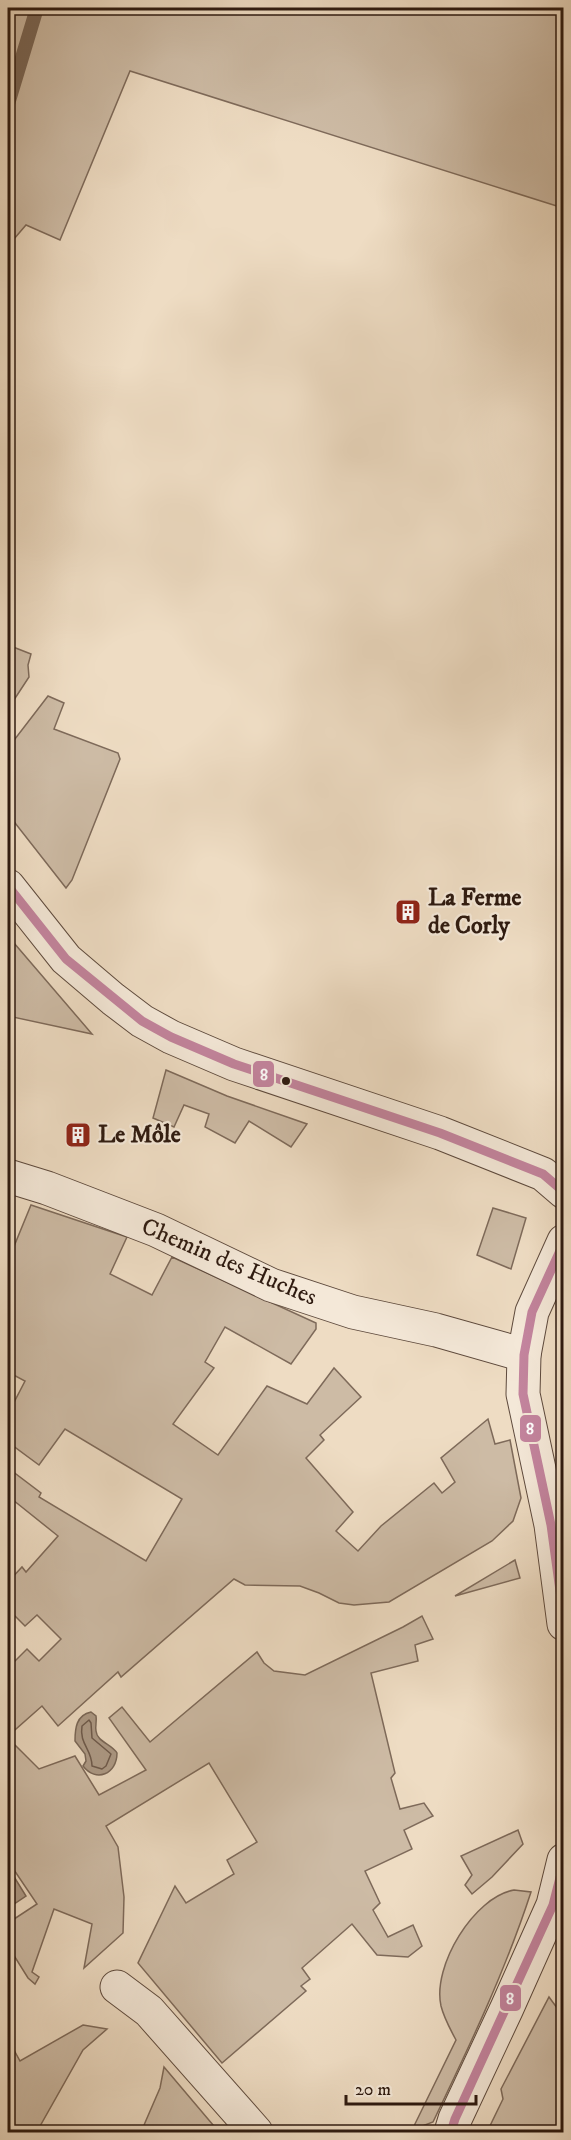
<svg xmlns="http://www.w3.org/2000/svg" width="571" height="2140" viewBox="0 0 571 2140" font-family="'IM FELL DW Pica',serif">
<rect width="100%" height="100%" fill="#eedcc3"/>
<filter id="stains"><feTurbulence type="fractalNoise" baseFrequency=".00333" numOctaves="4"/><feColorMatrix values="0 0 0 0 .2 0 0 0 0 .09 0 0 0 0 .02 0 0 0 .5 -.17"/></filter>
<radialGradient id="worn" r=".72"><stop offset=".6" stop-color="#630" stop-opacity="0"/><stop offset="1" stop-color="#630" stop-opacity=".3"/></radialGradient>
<!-- green -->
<g fill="#cdbba5" stroke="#7e6a5a" stroke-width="1.5">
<polygon points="8,8 563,8 563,208 130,71 60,240 26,225 8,246"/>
<polygon points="8,645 31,654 28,665 29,677 8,709"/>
<polygon points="48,696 64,703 54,729 118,753 120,759 72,880 66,888 8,814 8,748"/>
<polygon points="8,936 92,1034 8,1016"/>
<polygon points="166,1070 227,1096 307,1124 291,1147 249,1121 235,1143 205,1127 209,1114 184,1105 174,1127 153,1118"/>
<polygon points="31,1205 127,1237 110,1274 152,1295 172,1257 316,1323 316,1329 291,1364 225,1327 205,1362 214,1368 173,1424 218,1455 267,1386 307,1404 334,1368 361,1397 320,1435 324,1440 306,1458 353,1512 336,1531 358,1551 381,1526 434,1483 442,1493 455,1482 441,1458 488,1419 495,1444 510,1440 521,1498 513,1521 492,1541 389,1602 354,1605 339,1603 319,1593 300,1586 245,1585 234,1579 121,1677 118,1672 58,1726 42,1706 8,1736 8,1668 27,1649 39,1661 61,1639 37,1615 25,1626 8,1609 8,1582 22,1567 26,1572 58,1536 8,1496 8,1468 41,1493 39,1497 146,1561 182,1499 65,1429 39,1465 8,1442 8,1414 25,1381 8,1372 8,1261"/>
<polygon points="493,1208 526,1218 511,1269 477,1255"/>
<polygon points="515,1560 520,1578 455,1596"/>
<polygon points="422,1616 433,1639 415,1645 418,1661 371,1673 395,1773 391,1778 400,1809 424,1803 433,1816 404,1830 412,1849 365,1871 380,1903 373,1910 388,1937 413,1925 422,1946 408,1957 377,1955 352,1924 302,1968 310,1979 301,1986 306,1991 222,2063 138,1963 175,1886 186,1903 234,1874 227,1860 257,1842 209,1763 106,1826 118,1847 124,1897 123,1933 84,1968 92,1924 54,1909 32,1972 39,1977 35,1984 28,1978 8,1946 8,1923 37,1904 8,1861 8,1738 39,1769 75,1756 99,1795 146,1770 109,1718 122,1707 150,1742 257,1652 264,1663 274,1671 305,1675 403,1627"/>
<polygon points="518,1830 523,1844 492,1877 472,1894 465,1885 472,1875 461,1856"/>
<path d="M514,1890l17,2c-26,80 -62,155 -98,230l-21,8 44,-90c-6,-11 -12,-22 -15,-34 -9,-40 33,-109 73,-116z"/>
<polygon points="549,1997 563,2016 563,2132 487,2132 503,2099 501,2089"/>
<polygon points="83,2025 107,2029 83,2050 39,2128 46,2132 8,2132 8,2039 20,2061"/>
<polygon points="164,2067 219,2132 141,2132 160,2088"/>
</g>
<!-- water -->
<g fill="#ad9a86" stroke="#7a6757" stroke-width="1.5">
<path d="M91,1712l5,4c1,5 -1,10 0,15 1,11 16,13 21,22 0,21 -21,30 -34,13l3,-5 -1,-7 -10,-13c0,-12 1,-26 16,-29z"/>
<polygon points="8,1867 26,1896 8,1908"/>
</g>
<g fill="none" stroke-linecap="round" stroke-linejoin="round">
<!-- shore -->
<path stroke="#6e5a4b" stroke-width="1.5" d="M89,1720l2,3 1,15 19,16 -5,12 -4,3 -10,-3c0,-17 -13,-22 -10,-40z"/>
<!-- stream -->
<polyline stroke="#7a6757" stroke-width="14" points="8,104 37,8"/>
<!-- minor casing -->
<g stroke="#5e4a3d" stroke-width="35">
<g id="minor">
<polyline points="8,886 66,959 113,999 142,1021 171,1037 234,1064 440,1133 543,1174 564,1192"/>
<polyline points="8,1176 47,1188 156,1230 271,1285 353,1312 436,1330 524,1355"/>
<polyline points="564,1241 532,1312 524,1355 523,1394 551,1525 564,1624"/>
<polyline points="117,1987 149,2011 256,2132"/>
<polyline points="451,2132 455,2119 507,2008 553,1905 564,1860"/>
</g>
</g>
<!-- minor -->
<use href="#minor" stroke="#f4e8d8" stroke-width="33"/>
<!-- bus-1 casing -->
<g stroke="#f4e8d8" stroke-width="14">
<g id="bus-1">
<polyline points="8,886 66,959 142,1021 171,1037 234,1064 440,1133 543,1174 564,1192"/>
<polyline points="564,1242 532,1312 524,1355 523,1394 551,1525 564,1620"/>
<polyline points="451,2132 455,2119 553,1905 564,1862"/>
</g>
</g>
<!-- bus-1 -->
<use href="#bus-1" stroke="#c3849e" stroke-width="9"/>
</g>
<!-- icons -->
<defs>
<g id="building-square" transform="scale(1.35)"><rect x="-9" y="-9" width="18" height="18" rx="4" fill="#8f2418" stroke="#f4e8d8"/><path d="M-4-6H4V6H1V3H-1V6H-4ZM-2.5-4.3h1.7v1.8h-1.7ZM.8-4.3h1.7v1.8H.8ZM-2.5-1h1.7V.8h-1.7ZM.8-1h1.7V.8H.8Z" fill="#fff"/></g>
</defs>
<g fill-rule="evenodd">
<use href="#building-square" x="408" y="912"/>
<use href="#building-square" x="78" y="1135"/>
</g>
<!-- markers -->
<circle fill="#2e1a10" stroke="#f4e8d8" stroke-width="2" cx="286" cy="1081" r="5"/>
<g text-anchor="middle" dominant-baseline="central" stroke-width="4.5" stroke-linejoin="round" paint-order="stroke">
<!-- poi labels -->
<g font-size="24" font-weight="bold" fill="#2e1a10" stroke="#f4e8d8" text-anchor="start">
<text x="428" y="898">La Ferme<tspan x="428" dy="28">de Corly</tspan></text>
<text x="98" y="1135">Le Môle</text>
</g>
<!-- street labels -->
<g font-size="24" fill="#2e1a10" stroke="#f4e8d8">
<text transform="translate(229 1262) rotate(23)">Chemin des Huches</text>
</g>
</g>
<g stroke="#f4e8d8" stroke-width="2">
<rect x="252" y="1060" width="23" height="28" rx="6" fill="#c3849e"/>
<rect x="519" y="1414" width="23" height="29" rx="6" fill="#c3849e"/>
<rect x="499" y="1984" width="23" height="28" rx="6" fill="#c3849e"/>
</g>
<g font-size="16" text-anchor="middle" font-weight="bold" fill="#fff">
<text x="264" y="1080">8</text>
<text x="530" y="1434">8</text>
<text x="510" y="2004">8</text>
</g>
<!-- margin -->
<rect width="571" height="2140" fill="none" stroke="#eedcc3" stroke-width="30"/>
<rect x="9" y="9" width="553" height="2122" fill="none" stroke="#2e1a10" stroke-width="3"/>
<rect x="15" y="15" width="541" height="2110" fill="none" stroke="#2e1a10" stroke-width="1.5"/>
<!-- scale -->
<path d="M346 2095v9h130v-9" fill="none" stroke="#2e1a10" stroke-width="3"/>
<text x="355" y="2095" font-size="18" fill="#2e1a10" stroke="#f4e8d8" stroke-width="4.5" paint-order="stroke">20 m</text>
<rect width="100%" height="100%" filter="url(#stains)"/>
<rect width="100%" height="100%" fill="url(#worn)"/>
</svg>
